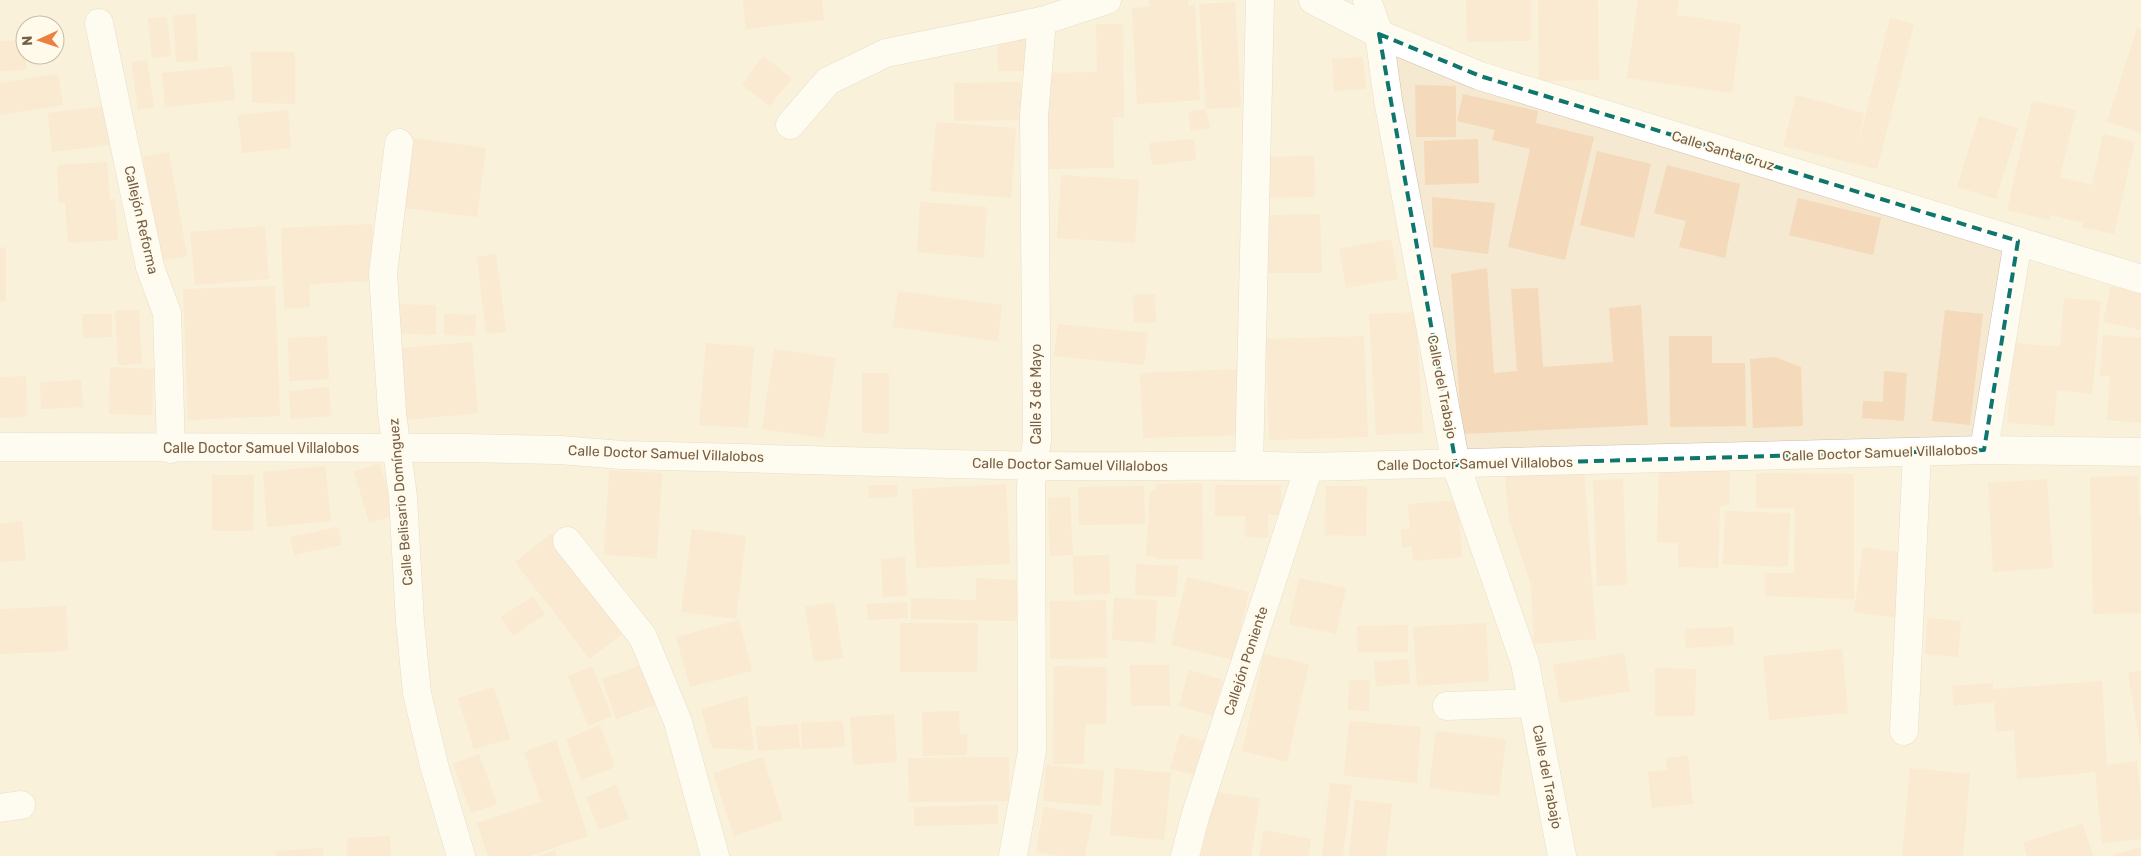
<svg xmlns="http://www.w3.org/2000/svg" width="2141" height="856" viewBox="0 0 2141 856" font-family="Rubik,sans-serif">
<rect width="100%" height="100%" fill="#fdf7e3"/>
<!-- residential -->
<path fill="#f5e9d1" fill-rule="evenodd" d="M0,0h2141v856h-2141zM25,25h30v30h-30z"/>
<!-- building -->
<g fill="#f4d9ba">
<polygon points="743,0 822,0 824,20 746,29"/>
<polygon points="1149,0 1188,0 1188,5 1195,5 1200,100 1137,104 1132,8 1150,7"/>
<polygon points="1466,0 1531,0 1531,41 1467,42"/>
<polygon points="1538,0 1598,0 1599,80 1539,81"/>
<polygon points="1638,0 1679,0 1677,15 1741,24 1732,93 1627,78"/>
<polygon points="1235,2 1241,107 1206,109 1199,4"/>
<polygon points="196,14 198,61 176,62 173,15"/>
<polygon points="167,17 171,56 152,58 148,18"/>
<polygon points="1890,18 1914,24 1877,169 1783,146 1796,95 1864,113 1857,149"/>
<polygon points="1096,24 1123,24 1124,117 1113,117 1114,168 1047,169 1046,73 1097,72"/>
<polygon points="2137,28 2141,29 2141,133 2107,122"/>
<polygon points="1026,33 1027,71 998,71 997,34"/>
<polygon points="25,40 26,70 0,71 0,41"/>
<polygon points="251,52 295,52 295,104 252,103"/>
<polygon points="763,56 792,78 770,106 742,85"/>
<polygon points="1363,57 1366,89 1334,91 1332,59"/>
<polygon points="147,60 154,107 138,110 131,62"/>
<polygon points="232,66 235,100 165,107 162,73"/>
<polygon points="58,74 63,105 0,115 0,83"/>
<polygon points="1021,82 1021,120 954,121 954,83"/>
<polygon points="1415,85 1456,86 1456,137 1416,137"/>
<polygon points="1463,94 1538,111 1536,123 1594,137 1565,260 1508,247 1530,149 1492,140 1495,130 1457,121"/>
<polygon points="2032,101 2076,110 2060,177 2092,185 2103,134 2135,142 2114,234 2082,227 2083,223 2051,215 2050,220 2007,210"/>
<polygon points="105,106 110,145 52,152 48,113"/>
<polygon points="1206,109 1210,128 1191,131 1188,112"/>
<polygon points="288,110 291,148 242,153 238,115"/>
<polygon points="1979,116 2018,128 1996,199 1957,187"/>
<polygon points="936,122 1016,128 1011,198 930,191"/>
<polygon points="413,138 486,148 477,217 404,208"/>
<polygon points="1194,139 1196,160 1152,165 1149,143"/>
<polygon points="1478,139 1479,183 1425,185 1424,141"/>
<polygon points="1597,151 1651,164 1634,238 1580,225"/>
<polygon points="169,152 187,256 161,261 143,157"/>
<polygon points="1314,156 1315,197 1262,198 1261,157"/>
<polygon points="107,162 110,200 115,199 118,240 68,243 65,203 59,203 57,165"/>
<polygon points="1667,165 1740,184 1725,258 1679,247 1686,221 1654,213"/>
<polygon points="1061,175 1139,180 1135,243 1057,238"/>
<polygon points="1432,197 1495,203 1488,254 1433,247"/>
<polygon points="1798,198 1881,218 1873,255 1789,235"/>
<polygon points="920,202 987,207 984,258 917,252"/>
<polygon points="1320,214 1322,273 1265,273 1264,215"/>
<polygon points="372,224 374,281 309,284 310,307 284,309 281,228"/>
<polygon points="265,226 269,279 195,285 190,232"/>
<polygon points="1391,239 1398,279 1346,288 1339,249"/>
<polygon points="6,247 6,301 0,301 0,248"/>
<polygon points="496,254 506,332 486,334 477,257"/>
<polygon points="1487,268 1494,373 1517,371 1511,289 1538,288 1543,367 1613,362 1609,308 1641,305 1648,425 1462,434 1451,274"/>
<polygon points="275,286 280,416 188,420 183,289"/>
<polygon points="2111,286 2141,292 2141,330 2103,322"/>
<polygon points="898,291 1002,305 998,341 893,327"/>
<polygon points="1155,294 1156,323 1134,322 1133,295"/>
<polygon points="2064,298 2101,301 2092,394 2057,390 2054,426 2007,423 2014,343 2060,347"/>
<polygon points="390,304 436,305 436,335 389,333"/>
<polygon points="139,310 142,364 118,365 115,311"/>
<polygon points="1945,310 1983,314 1970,425 1932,421"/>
<polygon points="1416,312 1423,433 1376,435 1369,314"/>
<polygon points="82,314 112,314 112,337 83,338"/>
<polygon points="444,314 476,315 475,336 444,335"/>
<polygon points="1058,324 1148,333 1144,365 1054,356"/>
<polygon points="2103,335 2141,338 2141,423 2107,420 2110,376 2100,376"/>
<polygon points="327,336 329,379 289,381 288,338"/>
<polygon points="1364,336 1368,437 1269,440 1266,339"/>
<polygon points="1669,336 1712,336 1712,363 1745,363 1746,426 1670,427"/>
<polygon points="472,342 478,413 407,420 401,348"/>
<polygon points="706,343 754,347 748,428 699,425"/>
<polygon points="774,349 836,358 824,438 762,429"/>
<polygon points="1775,357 1801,367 1803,426 1753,428 1750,359"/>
<polygon points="110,367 154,369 152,415 109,414"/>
<polygon points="1241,369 1244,435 1143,438 1140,373"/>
<polygon points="1884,371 1907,373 1904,421 1862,418 1863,401 1883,402"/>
<polygon points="862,373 889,373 889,434 862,433"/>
<polygon points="26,376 27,417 0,418 0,377"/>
<polygon points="81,380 83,407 41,409 40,382"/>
<polygon points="329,387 331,416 291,419 289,391"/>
<polygon points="380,464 395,516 369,523 354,471"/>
<polygon points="325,466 331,521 267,527 263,472"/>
<polygon points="1584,469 1596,639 1534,644 1531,585 1509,520 1505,475"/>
<polygon points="609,470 662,473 657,558 604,555"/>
<polygon points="1679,470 1730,471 1729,505 1720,506 1718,568 1678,567 1678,543 1657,542 1659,471 1680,472"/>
<polygon points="1756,473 1854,474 1854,599 1765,596 1765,573 1794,573 1795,508 1756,508"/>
<polygon points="212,475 254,475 253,531 212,531"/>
<polygon points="2138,476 2139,515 2141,515 2141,613 2093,614 2090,477"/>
<polygon points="1623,479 1627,585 1597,586 1593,480"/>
<polygon points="2047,479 2053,568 1993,572 1988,483"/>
<polygon points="1202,483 1203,559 1157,559 1157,557 1146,556 1150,491 1156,491 1156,484"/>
<polygon points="1006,484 1010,564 916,568 912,489"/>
<polygon points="868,485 897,485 898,497 869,498"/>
<polygon points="1215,485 1281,485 1281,515 1268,515 1268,538 1245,537 1245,516 1215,516"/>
<polygon points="1144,486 1145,524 1079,525 1078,487"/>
<polygon points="1326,486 1367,486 1366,536 1325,535"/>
<polygon points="1070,497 1073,555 1050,556 1048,498"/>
<polygon points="1458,500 1462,557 1413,561 1412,546 1402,548 1401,530 1410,529 1408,504"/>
<polygon points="1725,511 1790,513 1788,567 1723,564"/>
<polygon points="22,521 26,560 0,562 0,524"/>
<polygon points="338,527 342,545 294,555 290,537"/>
<polygon points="692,529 746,536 736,619 681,612"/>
<polygon points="552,533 628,629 590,659 515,562"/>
<polygon points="1863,547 1907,553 1898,618 1854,612"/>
<polygon points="1109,555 1110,594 1074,595 1073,556"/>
<polygon points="905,557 907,596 883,597 881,559"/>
<polygon points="1136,564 1178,566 1176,597 1135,595"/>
<polygon points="1187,577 1249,592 1233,660 1171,645"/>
<polygon points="976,578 1018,580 1017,621 911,619 911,598 976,600"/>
<polygon points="1299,578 1346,588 1336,634 1289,624"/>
<polygon points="533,596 545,614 513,636 501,617"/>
<polygon points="1114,598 1157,600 1155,643 1112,640"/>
<polygon points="1106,600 1107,658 1050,659 1050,601"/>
<polygon points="834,602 843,658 814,662 805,607"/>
<polygon points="907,602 908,618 868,620 867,604"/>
<polygon points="66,606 68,651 0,654 0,609"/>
<polygon points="1927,618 1961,621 1958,657 1925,654"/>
<polygon points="739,620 752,671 690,687 676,637"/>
<polygon points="900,623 978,623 977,672 900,672"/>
<polygon points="1486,623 1489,681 1417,686 1413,627"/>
<polygon points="1408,625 1408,652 1357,652 1357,626"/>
<polygon points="1733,627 1734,645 1686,648 1685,629"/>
<polygon points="1842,649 1848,713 1769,720 1763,656"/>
<polygon points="1624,653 1630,691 1560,703 1553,665"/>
<polygon points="1264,654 1309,664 1287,762 1242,751"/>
<polygon points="1408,659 1410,684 1376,686 1374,662"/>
<polygon points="641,665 655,705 616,719 602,679"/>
<polygon points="1130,665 1169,665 1170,706 1131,706"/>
<polygon points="592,666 612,716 588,726 568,676"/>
<polygon points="1054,666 1107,667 1106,724 1085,724 1084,764 1053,764"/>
<polygon points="1655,668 1696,669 1695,716 1655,716"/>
<polygon points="1189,670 1223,680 1213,716 1179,706"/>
<polygon points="2141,671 2141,745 2140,745 2128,672"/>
<polygon points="1349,680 1370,680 1369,711 1348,710"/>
<polygon points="2102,681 2107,765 2137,761 2141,800 2141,839 2102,843 2095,772 2017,779 2014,730 1996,732 1994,702 1954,706 1952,686 1993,683 1993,689"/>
<polygon points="494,687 510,739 474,749 458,698"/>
<polygon points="747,696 754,750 712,748 701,709"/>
<polygon points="959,711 960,734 967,734 967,755 923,756 922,712"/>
<polygon points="894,714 897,762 853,765 850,717"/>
<polygon points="843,721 845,747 802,749 801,723"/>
<polygon points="1349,721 1421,727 1417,783 1344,776"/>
<polygon points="798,724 800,748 758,751 756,727"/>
<polygon points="600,725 615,767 581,780 566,739"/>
<polygon points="1436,731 1506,739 1499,796 1429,788"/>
<polygon points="1180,734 1204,741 1195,775 1170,769"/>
<polygon points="556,740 588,836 530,856 488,856 477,823 541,802 524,752"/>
<polygon points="479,754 497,804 471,813 453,764"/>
<polygon points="1688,756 1693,804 1652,808 1648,772 1667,770 1666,758"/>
<polygon points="763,757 783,820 734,836 713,773"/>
<polygon points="1009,757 1009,801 909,802 908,758"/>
<polygon points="1046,765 1104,771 1101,806 1043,801"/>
<polygon points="1115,768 1171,773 1164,840 1110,835"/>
<polygon points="1910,768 1970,774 1963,856 1902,856"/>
<polygon points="1330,783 1352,785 1343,856 1322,856"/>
<polygon points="616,785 629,819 599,830 586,797"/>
<polygon points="1212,791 1260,799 1251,856 1201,856"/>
<polygon points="1355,800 1392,804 1386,856 1349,856"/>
<polygon points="998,805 998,824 914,826 914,807"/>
<polygon points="1044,807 1093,815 1085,856 1060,856 1036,852"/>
<polygon points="2083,824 2093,856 2027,856 2023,842"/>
<polygon points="1264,830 1311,839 1308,856 1259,856"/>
<polygon points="390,836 391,856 347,856 347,838"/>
<polygon points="2141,847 2141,856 2112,856 2112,855"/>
<polygon points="323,848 324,856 276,856 275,851"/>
<polygon points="555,850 557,856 539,856"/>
</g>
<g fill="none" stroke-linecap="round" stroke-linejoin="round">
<!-- minor casing -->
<g stroke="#cfbfa9" stroke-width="29">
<g id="minor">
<polyline points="1313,0 1379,34 1480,76 2141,279"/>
<polyline points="1367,0 1379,34 1388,100 1456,465 1525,663 1562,856"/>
<polyline points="99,23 150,267 167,313 171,449"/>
<polyline points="790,125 828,81 886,53 1042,21 1107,0"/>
<polyline points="399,143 383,273 392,413 403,497 410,622 417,693 434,765 461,856"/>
<path d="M0,447l465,1 95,2 62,5c144,3 287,9 430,11 86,1 171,-2 257,1l675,-17 157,2"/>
<polyline points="1984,450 2018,241"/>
<polyline points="1249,465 1260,0"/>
<polyline points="567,541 643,637 678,722 715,856"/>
<polyline points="1447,706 1532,703"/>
<polyline points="1904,731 1917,452"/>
<polyline points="0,808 21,805"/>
<polyline points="1013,856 1032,751 1031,485 1037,440 1034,116 1042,21"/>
<polyline points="1185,856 1195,817 1309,467"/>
</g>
</g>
<!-- minor -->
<use href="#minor" stroke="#fff" stroke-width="28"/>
</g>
<!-- marked area -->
<path d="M0 0H2141V856H0ZM1379,34l101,42 538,165 -34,209 -528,15z" fill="#fdf7e3" fill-opacity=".55" fill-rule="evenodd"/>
<path fill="none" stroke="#0f766e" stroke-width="4" stroke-dasharray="10 6" stroke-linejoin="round" d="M1379,34l101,42 538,165 -34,209 -528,15z"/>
<g text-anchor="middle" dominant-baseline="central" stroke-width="4" stroke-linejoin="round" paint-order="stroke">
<!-- street labels -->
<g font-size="14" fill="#765f48" stroke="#fffaea">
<text transform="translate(1723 151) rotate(17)">Calle Santa Cruz</text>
<text transform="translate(141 220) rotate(77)">Callejón Reforma</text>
<text transform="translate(1442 387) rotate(79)">Calle del Trabajo</text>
<text transform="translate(1036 394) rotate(-90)">Calle 3 de Mayo</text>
<text x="261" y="448">Calle Doctor Samuel Villalobos</text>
<text transform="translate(1880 453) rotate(-2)">Calle Doctor Samuel Villalobos</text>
<text transform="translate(666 454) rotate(2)">Calle Doctor Samuel Villalobos</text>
<text transform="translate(1475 464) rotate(-1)">Calle Doctor Samuel Villalobos</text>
<text transform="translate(1070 465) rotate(1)">Calle Doctor Samuel Villalobos</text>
<text transform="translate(401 502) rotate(-95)">Calle Belisario Domínguez</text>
<text transform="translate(1246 661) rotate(-72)">Callejón Poniente</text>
<text transform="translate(1547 777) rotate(79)">Calle del Trabajo</text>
</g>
</g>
<!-- north arrow -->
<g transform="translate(40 40) rotate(267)"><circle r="24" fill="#fffaea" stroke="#c8bca9"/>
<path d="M0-4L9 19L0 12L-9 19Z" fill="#ec8043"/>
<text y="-8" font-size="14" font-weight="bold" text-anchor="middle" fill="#765f48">N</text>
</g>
</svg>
